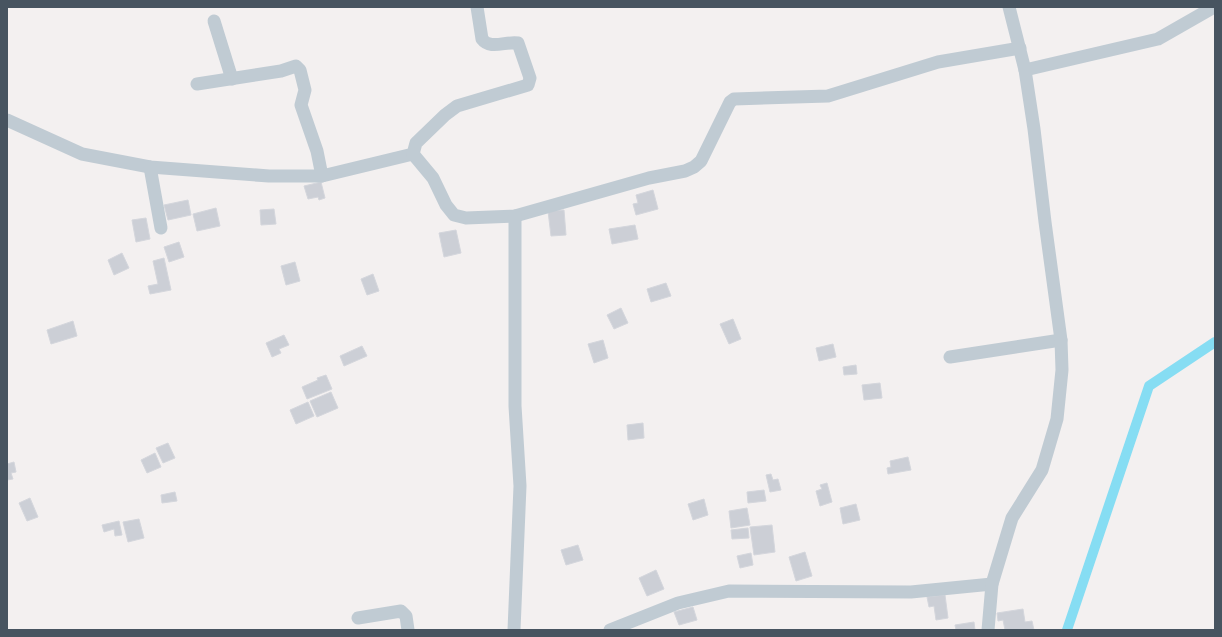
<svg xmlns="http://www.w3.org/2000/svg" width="1222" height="637" viewBox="0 0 1222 637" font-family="Inter,sans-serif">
<rect width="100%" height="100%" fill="#f3f0f0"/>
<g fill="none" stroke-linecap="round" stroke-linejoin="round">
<!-- canal -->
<polyline stroke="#86ddf3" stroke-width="10" points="1067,630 1149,386 1215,342"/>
</g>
<!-- building -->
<g fill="#cccfd6" stroke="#d4d6dc">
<polygon points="321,182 325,198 319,200 318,197 308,199 304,186"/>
<polygon points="653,190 658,209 636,215 633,204 638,203 636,195"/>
<polygon points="188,200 191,215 168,220 164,205"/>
<polygon points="216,208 220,226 197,231 193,214"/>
<polygon points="274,209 276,224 261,225 260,210"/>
<polygon points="564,210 566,235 551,236 548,211"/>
<polygon points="146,218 150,239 136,242 132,220"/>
<polygon points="635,225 638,239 612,244 609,229"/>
<polygon points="456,230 461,253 444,257 439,233"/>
<polygon points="179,242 184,257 169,262 164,247"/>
<polygon points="122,253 129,268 114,275 108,260"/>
<polygon points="164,258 171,290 150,294 148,286 158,284 153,261"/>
<polygon points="295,262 300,281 286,285 281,266"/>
<polygon points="373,274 379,291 367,295 361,279"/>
<polygon points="666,283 671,296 651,302 647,289"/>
<polygon points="621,308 628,323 614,329 607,315"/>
<polygon points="733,319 741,339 729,344 720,324"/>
<polygon points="73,321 77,336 51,344 47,330"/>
<polygon points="284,335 289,345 279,349 281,353 272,357 266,343"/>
<polygon points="603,340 608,358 594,363 588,344"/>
<polygon points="833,344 836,357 819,361 816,348"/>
<polygon points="362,346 367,356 344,366 340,356"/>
<polygon points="856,365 857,374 844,375 843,367"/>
<polygon points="326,375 332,389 307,399 302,387 318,380 317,378"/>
<polygon points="880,383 882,398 864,400 862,385"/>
<polygon points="331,392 338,408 317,417 310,401"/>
<polygon points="308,402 314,416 296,424 290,410"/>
<polygon points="643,423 644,438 628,440 627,425"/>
<polygon points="168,443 175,458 163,463 156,448"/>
<polygon points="155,453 161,467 147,473 141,460"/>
<polygon points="908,457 911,470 888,474 887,468 891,467 890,461"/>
<polygon points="14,462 16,472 11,473 13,479 7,480 7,464"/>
<polygon points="771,474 773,480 778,479 781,490 770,492 766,475"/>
<polygon points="827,483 832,502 820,506 816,491 822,489 820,485"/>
<polygon points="764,490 766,501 748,503 747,492"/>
<polygon points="175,492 177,501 162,503 161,495"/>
<polygon points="30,498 38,517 27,521 19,503"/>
<polygon points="704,499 708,515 693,520 688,504"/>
<polygon points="856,504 860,520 843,524 840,508"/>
<polygon points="747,508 750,525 731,528 729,511"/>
<polygon points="139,519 144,538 128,542 123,522"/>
<polygon points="119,521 122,535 115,536 114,529 104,532 102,525"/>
<polygon points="772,525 775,552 754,555 750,527"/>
<polygon points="748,528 749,538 732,539 731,530"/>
<polygon points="578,545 583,560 566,565 561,550"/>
<polygon points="805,552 812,576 796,581 789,557"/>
<polygon points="751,553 753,565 740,568 737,556"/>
<polygon points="656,570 664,589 647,596 639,578"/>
<polygon points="945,595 948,618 936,620 934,606 929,607 927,597"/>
<polygon points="693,607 697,620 679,625 674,612"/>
<polygon points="1023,609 1025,622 1032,621 1034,630 1005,630 1003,620 998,621 997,613"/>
<polygon points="974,622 975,630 956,630 955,625"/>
</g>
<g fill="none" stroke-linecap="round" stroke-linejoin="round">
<!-- minor -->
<g stroke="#c0cbd3" stroke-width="13">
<polyline points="214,21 232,79"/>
<polyline points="1025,70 1158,39 1214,7"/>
<polyline points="197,84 281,71 296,66 300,70 305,90 301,105 317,151 322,176"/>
<path d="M7,120l75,34 68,13 119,9h53l91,-22 3,-11 29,-28 12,-9 71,-21 2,-7 -12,-35c-12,-2 -28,7 -36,-4l-5,-32"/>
<polyline points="413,154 433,178 446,205 454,215 466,218 515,216 649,178 685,171 694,167 701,161 730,102 734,99 828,96 938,62 1020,48"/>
<polyline points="150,167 161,228"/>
<polyline points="950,357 1061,340"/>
<polyline points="358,618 401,611 406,616 408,630"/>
<polyline points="514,630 520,486 515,406 515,216"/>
<polyline points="610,630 678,603 729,591 911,592 992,584"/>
<polyline points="988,630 992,584 1012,518 1042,470 1057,419 1062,370 1061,340 1045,222 1034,129 1025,70 1009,7"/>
</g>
</g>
<!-- border -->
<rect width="1222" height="637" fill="none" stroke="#475460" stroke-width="16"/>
</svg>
